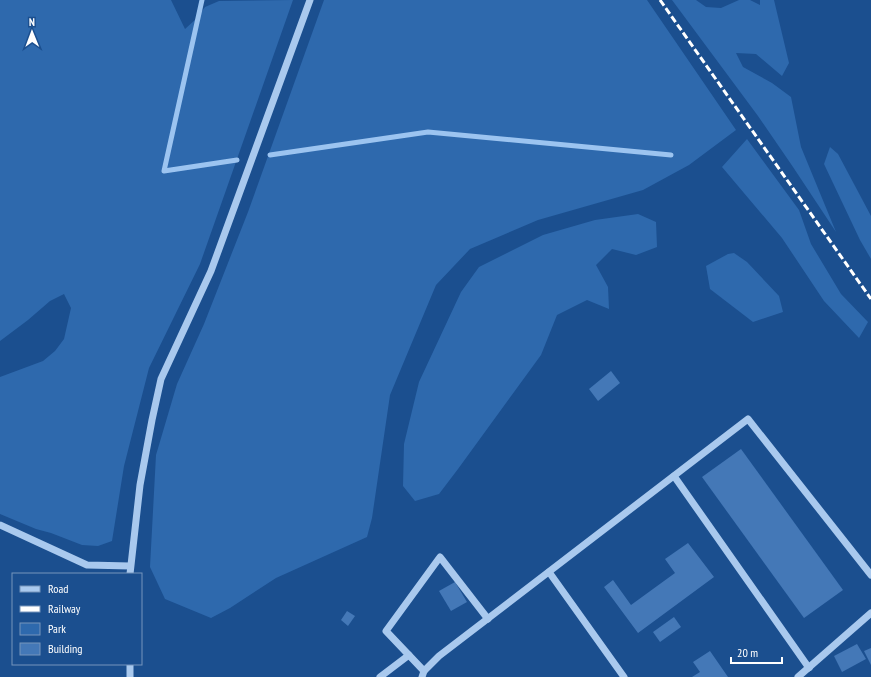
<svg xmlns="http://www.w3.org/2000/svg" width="871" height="677" viewBox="0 0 871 677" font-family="'PT Sans Narrow',sans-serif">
<rect width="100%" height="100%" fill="#1b4f8f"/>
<!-- green -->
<g fill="#2e69ad">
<polygon points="0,0 171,0 185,29 196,19 205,7 219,1 293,0 200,264 149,368 124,466 112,541 98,546 82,545 51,533 36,529 0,514 0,377 43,361 55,351 64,339 71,308 64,294 50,301 28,320 0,341"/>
<polygon points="324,0 647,0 736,130 689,165 643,190 538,220 470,249 436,285 390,395 372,518 367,537 276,578 230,608 211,618 165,599 150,567 156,455 177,384 204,324 248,212"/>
<polygon points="672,0 696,0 706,7 721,8 739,0 750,0 760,5 760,0 774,0 789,63 782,76 756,54 736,53 743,67 772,83 791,97 801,147 836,232 793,167 758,116"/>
<polygon points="747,139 799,210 811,244 841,294 868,322 859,338 824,301 782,238 722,167"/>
<polygon points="830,147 838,154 871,216 871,259 860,240 824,164"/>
<polygon points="638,214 656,222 657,247 636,255 612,249 596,265 608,287 609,309 587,300 557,315 541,355 458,469 439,494 415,501 403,486 404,444 419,382 461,292 479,267 543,235 595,220"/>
<polygon points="734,253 747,262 779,296 783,312 753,322 710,289 706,266 728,254"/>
</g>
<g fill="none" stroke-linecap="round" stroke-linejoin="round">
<!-- stream -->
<g stroke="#9cc4f0" stroke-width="5">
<polyline points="202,0 164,171 237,160"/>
<polyline points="270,155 428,132 671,155"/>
</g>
</g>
<!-- building -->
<g fill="#4478b7">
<polygon points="611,371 620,383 598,401 589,389"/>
<polygon points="741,449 843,590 804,618 702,477"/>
<polygon points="688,543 714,577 638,633 604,587 613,580 631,605 675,573 665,559"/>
<polygon points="455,582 467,602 451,611 439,591"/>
<polygon points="347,611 355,616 348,626 341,620"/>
<polygon points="674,617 681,627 660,642 653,632"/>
<polygon points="857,644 866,659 842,672 834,656"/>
<polygon points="871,648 871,665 864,651"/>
<polygon points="710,651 728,677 692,677 700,672 693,662"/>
</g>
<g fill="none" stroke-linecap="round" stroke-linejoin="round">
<!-- minor -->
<g stroke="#a9c9ee" stroke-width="7">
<polyline points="674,476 809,668"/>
<polyline points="0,525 87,565 130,566"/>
<polyline points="549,572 624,677"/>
<polyline points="130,574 140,485 152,420 161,379 211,271 310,0"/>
<polyline points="424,671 386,631 440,557 488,619"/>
<polyline points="130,677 130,664"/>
<polyline points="380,677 409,655"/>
<polyline points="422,677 424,671 439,656 748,419 871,575"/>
<polyline points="798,677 871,613"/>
</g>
<!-- rail -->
<polyline stroke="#fff" stroke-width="3" stroke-dasharray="7 3" stroke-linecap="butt" points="660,0 871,299"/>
</g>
<!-- legend -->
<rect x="12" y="573" width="130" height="92" fill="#1b4f8f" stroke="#7695bc"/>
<rect x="20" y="586" width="20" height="6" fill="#a9c9ee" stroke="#7695bc"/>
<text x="48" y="593" font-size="12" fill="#ffffff">Road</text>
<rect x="20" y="606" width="20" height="6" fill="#ffffff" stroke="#7695bc"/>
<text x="48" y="613" font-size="12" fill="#ffffff">Railway</text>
<rect x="20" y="623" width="20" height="12" fill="#2e69ad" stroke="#7695bc"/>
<text x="48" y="633" font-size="12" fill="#ffffff">Park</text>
<rect x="20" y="643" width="20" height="12" fill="#4478b7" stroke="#7695bc"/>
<text x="48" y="653" font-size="12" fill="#ffffff">Building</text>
<!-- north arrow -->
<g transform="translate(32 32) rotate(359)" stroke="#1b4f8f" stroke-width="3" paint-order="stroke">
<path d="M0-3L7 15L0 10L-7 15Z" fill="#ffffff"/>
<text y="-6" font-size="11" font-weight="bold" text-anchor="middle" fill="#ffffff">N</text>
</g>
<!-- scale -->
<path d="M731 657v6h51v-6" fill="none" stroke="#ffffff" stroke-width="2"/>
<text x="737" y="657" font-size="12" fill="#ffffff" stroke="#1b4f8f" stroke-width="3" paint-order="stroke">20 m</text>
</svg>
